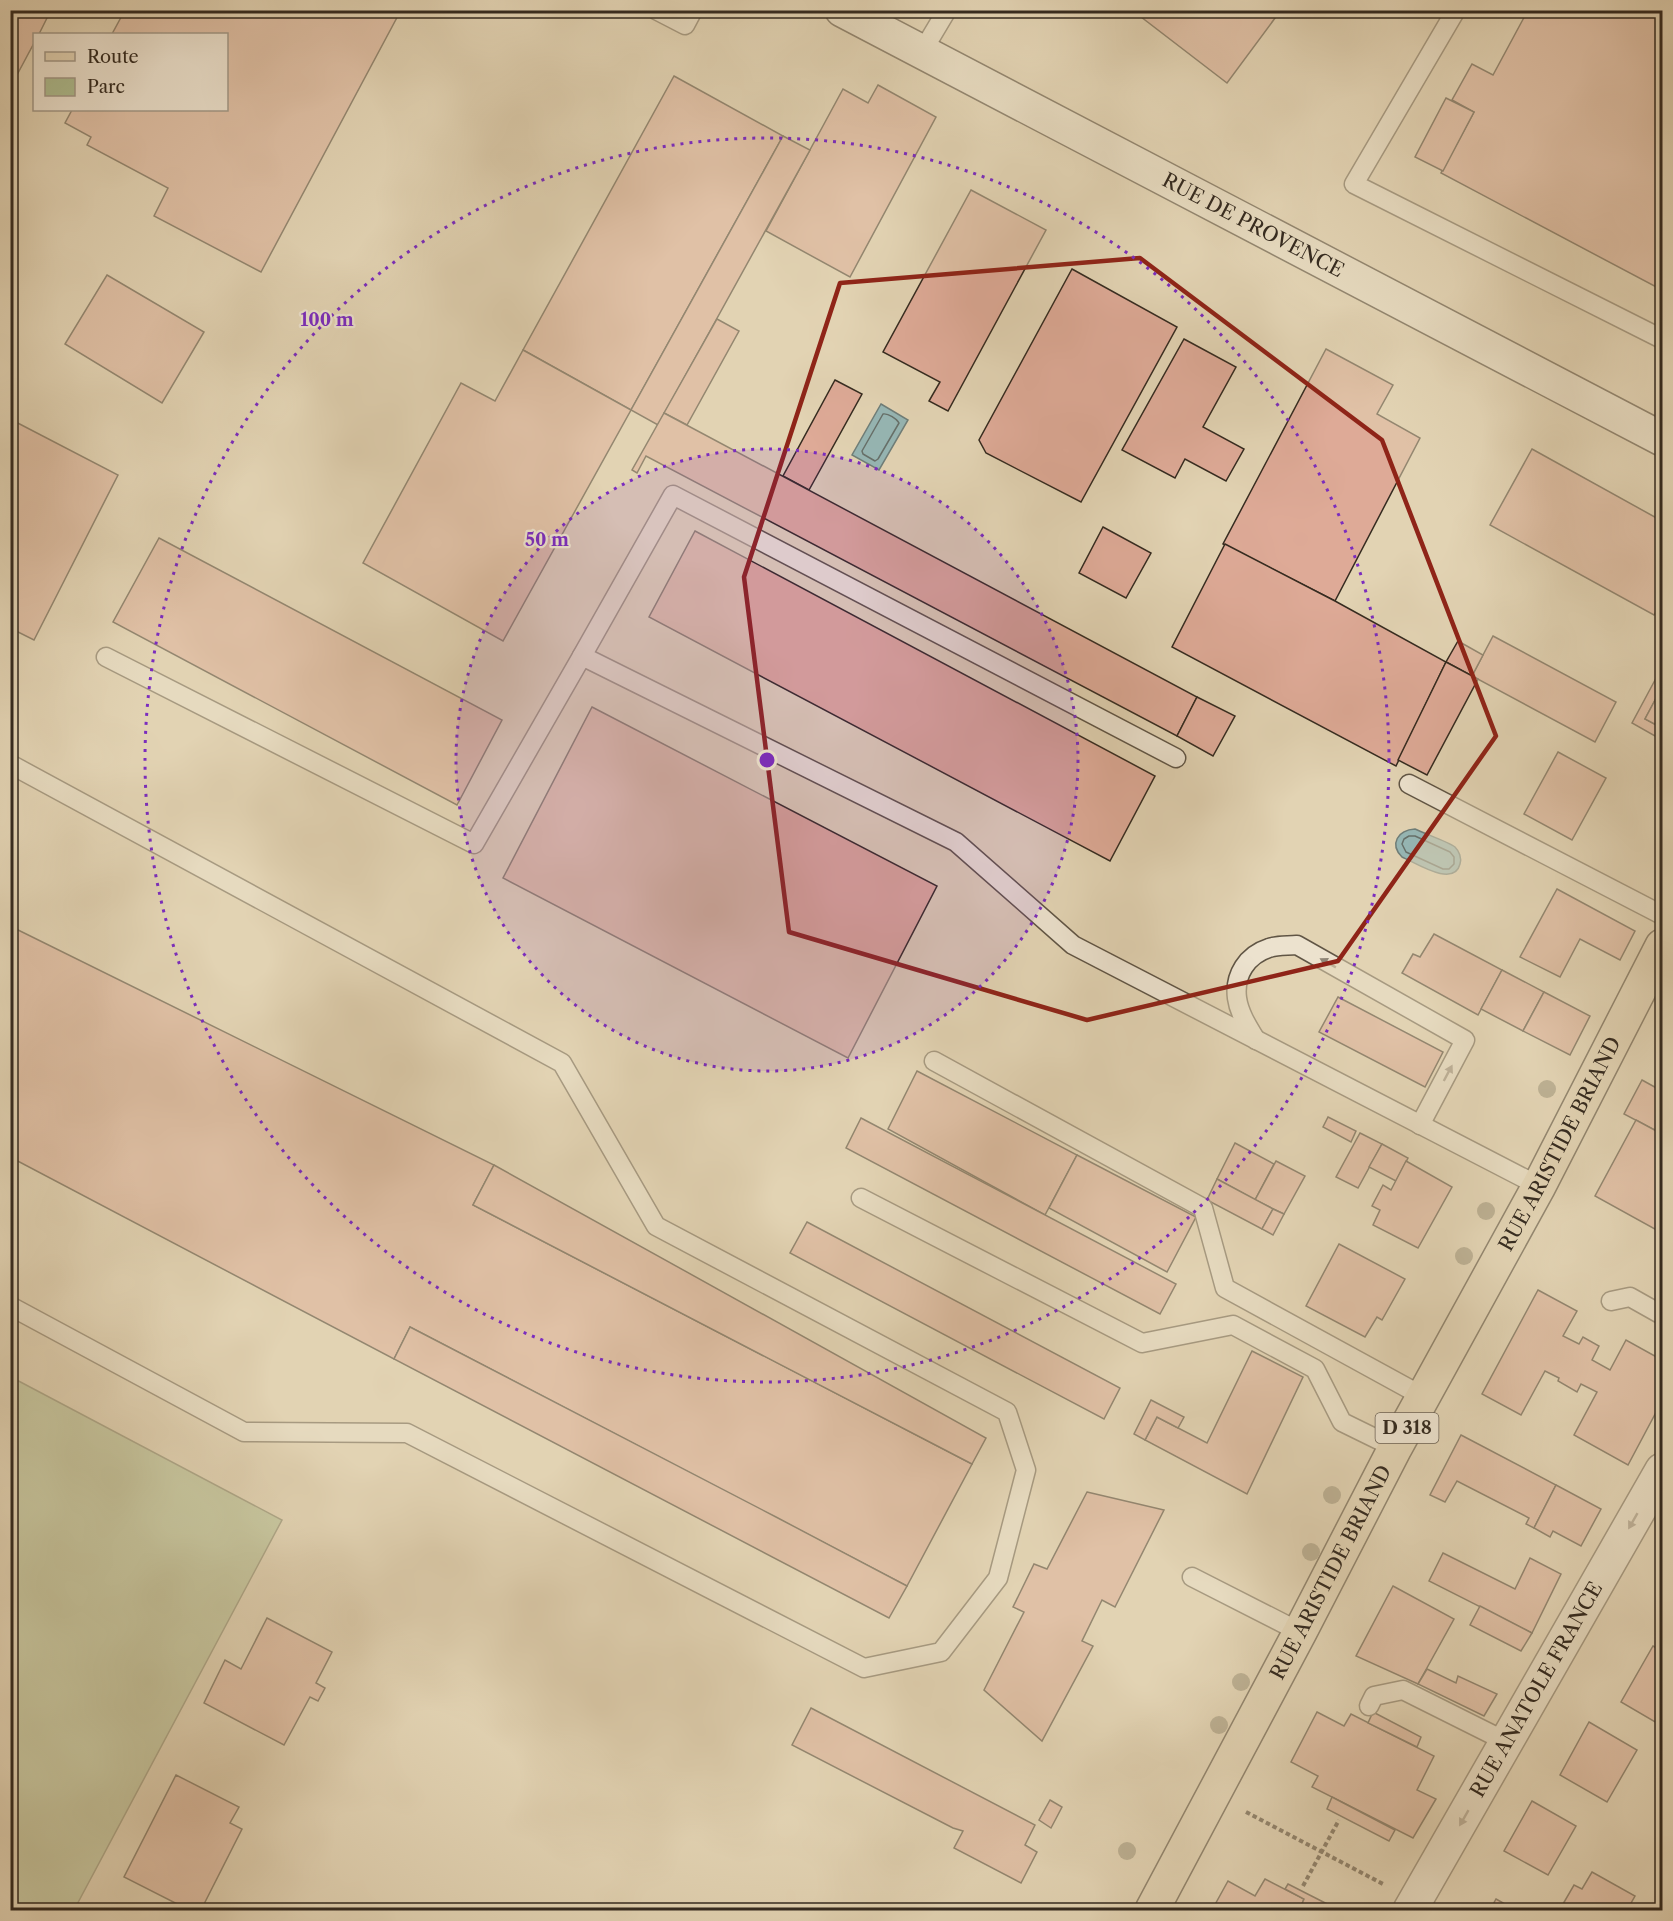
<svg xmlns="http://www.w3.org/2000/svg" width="1673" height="1921" viewBox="0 0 1673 1921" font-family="'Libre Caslon Text',serif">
<rect width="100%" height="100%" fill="#e2d3b3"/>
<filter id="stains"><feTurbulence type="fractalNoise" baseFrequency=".00333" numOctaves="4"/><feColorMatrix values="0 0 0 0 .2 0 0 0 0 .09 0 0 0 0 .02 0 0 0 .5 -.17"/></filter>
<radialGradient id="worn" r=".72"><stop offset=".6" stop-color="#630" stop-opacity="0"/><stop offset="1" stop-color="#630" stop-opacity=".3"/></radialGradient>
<!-- green -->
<polygon fill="#aebe91" stroke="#727458" stroke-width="1.5" points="11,1377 282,1520 74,1910 11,1910"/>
<!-- water -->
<g fill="#96b6b4" stroke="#6f7e79" stroke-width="1.5">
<polygon points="881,404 908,420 879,470 852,455"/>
<path d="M1415,829c10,5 32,12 40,18 4,4 7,11 5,17 -6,24 -44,-1 -58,-7 -13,-13 -4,-27 13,-28z"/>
</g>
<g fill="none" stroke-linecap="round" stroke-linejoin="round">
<!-- shore -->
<g stroke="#66706a" stroke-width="1.5">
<path d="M883,414c5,-1 14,5 16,9l-21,36 -3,2 -12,-7 -1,-3z"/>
<polygon points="1409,836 1415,836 1450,852 1454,857 1454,864 1449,869 1443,869 1406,852 1402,844 1404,839"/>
</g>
</g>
<!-- building -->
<g fill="#deaa97" stroke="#352b20" stroke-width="1.5">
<polygon points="10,10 51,10 39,34 34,34 34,43 10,88"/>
<polygon points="125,10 401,10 261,272 154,216 168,188 87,145 91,137 65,123 72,110 226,110 226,34 112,34"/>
<polygon points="1132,10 1281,10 1227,83"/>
<polygon points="1528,10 1662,10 1662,290 1441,173 1474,112 1452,100 1472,64 1493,75"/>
<polygon points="674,76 783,136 631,410 523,350"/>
<polygon points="878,85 936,117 850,277 766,231 843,89 868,103"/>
<polygon points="1446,98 1474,112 1443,171 1415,157"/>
<polygon points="783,136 810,150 658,425 631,410"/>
<polygon points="971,190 1046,230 948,411 929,401 940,382 883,352"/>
<polygon points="1072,269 1177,327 1081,502 986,453 979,440"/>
<polygon points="107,275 204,332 162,403 65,344"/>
<polygon points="717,319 739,331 687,425 664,413"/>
<polygon points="1184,339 1236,367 1203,427 1244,449 1226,481 1185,459 1175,478 1122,450"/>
<polygon points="1326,349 1393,385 1377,414 1420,438 1335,601 1223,544"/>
<polygon points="523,350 631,410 503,641 363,563 461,383 495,401"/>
<polygon points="835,380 862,394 809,490 783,476"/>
<polygon points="664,413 1197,697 1177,736 646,456 637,473 632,470"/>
<polygon points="10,419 118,475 34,640 10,628"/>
<polygon points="1532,449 1662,521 1662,601 1654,615 1490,525"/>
<polygon points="1103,527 1151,553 1126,598 1079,573"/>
<polygon points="695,531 1155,776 1110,861 649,617"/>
<polygon points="159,538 502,720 457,805 113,622"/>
<polygon points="1225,544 1335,601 1446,662 1396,766 1172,647"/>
<polygon points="1493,636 1616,702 1595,742 1472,676"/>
<polygon points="1458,641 1483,655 1472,676 1446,662"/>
<polygon points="1446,662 1478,679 1427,775 1398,760"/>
<polygon points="1662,667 1662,687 1645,719 1662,728 1662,740 1632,723"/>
<polygon points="1662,687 1662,728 1645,719"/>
<polygon points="1197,697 1235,716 1213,756 1177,736"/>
<polygon points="592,707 937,886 848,1058 503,878"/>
<polygon points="1558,752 1606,778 1572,840 1524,814"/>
<polygon points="1557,889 1635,931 1620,960 1580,939 1560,977 1520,957"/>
<polygon points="10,926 494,1165 473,1205 972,1464 907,1586 410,1327 394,1359 10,1157"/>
<polygon points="1434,934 1502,970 1478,1015 1402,973 1413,954 1420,957"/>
<polygon points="1502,970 1544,992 1523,1031 1481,1009"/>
<polygon points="1544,992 1590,1016 1570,1055 1523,1031"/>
<polygon points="1338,997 1443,1052 1425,1087 1319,1032"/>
<polygon points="917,1071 1077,1155 1045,1215 888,1129"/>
<polygon points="1642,1080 1662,1091 1662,1134 1624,1114"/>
<polygon points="1328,1117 1356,1131 1351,1142 1323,1127"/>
<polygon points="861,1118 1176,1284 1160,1314 846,1148"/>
<polygon points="1636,1120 1662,1134 1662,1233 1595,1196"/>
<polygon points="1360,1133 1382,1144 1358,1188 1336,1177"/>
<polygon points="1235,1143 1274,1164 1255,1200 1217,1179"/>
<polygon points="1382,1144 1408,1158 1396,1181 1369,1167"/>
<polygon points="1077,1155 1196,1217 1167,1272 1049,1208"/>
<polygon points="1276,1161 1305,1176 1284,1214 1255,1200"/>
<polygon points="1406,1161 1452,1187 1418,1248 1373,1225 1380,1210 1372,1206 1383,1185 1391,1190"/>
<polygon points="494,1165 986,1438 972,1464 473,1205"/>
<polygon points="1217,1179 1273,1209 1262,1229 1207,1200"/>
<polygon points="1273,1209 1284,1214 1273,1235 1262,1229"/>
<polygon points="807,1222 1120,1388 1104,1419 790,1253"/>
<polygon points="1339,1244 1405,1279 1382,1320 1377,1317 1365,1337 1306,1306"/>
<polygon points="1538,1290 1577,1311 1563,1336 1579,1344 1583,1337 1599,1346 1592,1360 1610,1370 1626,1340 1662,1360 1662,1401 1628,1465 1574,1435 1597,1392 1581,1384 1577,1392 1558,1381 1559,1378 1545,1371 1521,1415 1482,1394"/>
<polygon points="410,1327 776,1517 907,1586 889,1618 394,1359"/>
<polygon points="1252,1351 1303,1377 1247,1494 1145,1440 1157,1417 1207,1443"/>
<polygon points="1151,1400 1184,1417 1178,1428 1157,1417 1145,1440 1134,1434"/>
<polygon points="1461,1435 1556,1485 1534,1528 1526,1524 1529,1518 1457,1481 1445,1502 1430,1495"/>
<polygon points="1556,1485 1601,1509 1581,1546 1553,1531 1550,1537 1534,1528"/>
<polygon points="1087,1492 1164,1510 1115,1607 1102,1600 1082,1641 1093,1646 1042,1741 984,1690 1024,1612 1013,1607 1034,1564 1047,1569"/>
<polygon points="1443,1553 1515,1589 1530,1558 1561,1574 1532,1633 1429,1581"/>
<polygon points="1393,1586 1454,1619 1418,1684 1356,1656"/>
<polygon points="1480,1606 1532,1633 1521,1651 1470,1625"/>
<polygon points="267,1618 332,1652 316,1683 325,1688 318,1701 310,1697 284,1745 204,1703 225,1660 241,1669"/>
<polygon points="1653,1646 1662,1651 1662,1726 1621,1702"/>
<polygon points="1427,1669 1456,1683 1458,1676 1497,1694 1484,1716 1418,1684"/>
<polygon points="811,1708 1035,1825 1025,1845 1037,1852 1021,1883 954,1848 963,1831 953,1828 792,1745"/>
<polygon points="1317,1712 1344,1726 1351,1714 1434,1756 1417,1790 1436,1799 1413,1838 1312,1787 1318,1776 1291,1762"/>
<polygon points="1373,1712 1421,1737 1417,1747 1368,1723"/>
<polygon points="1589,1722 1637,1750 1607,1802 1560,1775"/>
<polygon points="176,1775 239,1807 230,1823 242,1829 201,1910 189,1910 124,1877"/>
<polygon points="1332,1797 1395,1830 1389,1841 1327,1809"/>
<polygon points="1050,1800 1062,1807 1051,1828 1039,1820"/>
<polygon points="1532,1801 1576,1826 1548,1875 1504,1851"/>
<polygon points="1592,1872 1635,1896 1627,1910 1575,1910 1563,1904 1574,1885 1582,1889"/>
<polygon points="1265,1879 1304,1899 1301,1906 1310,1910 1212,1910 1228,1881 1255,1896"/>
<polygon points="1288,1884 1339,1910 1310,1910 1301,1906 1304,1899 1285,1889"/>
<polygon points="1496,1899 1505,1904 1501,1910 1490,1910"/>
</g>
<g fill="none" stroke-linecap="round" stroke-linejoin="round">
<!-- lane casing -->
<g stroke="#605545" stroke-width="21">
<g id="lane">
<polyline points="656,10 685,25 693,10"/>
<polyline points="1456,10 1354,184 1662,339"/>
<polyline points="922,52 947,10"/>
<polyline points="582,656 673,495 1176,758"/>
<polyline points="106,657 474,844 582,656 956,842 1073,945 1539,1186"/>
<polyline points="10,764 562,1063 656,1226 1007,1412 1026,1470 998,1578 941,1652 864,1668 407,1433 244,1432 10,1306"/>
<polyline points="1409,784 1662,915"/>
<path d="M1256,1040c-8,-13 -17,-27 -19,-42 -3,-23 10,-43 32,-50 8,-3 19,-2 28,-3l168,95 -45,85"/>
<polyline points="934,1061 1203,1208 1225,1288 1424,1397"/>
<polyline points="861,1198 1142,1343 1233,1325 1315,1369 1342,1422 1395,1448"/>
<polyline points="1611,1301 1630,1297 1662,1315"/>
<polyline points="1192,1577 1300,1632"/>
<polyline points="1369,1706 1374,1696 1403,1690 1507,1742"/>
</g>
</g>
<!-- street casing -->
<g stroke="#605545" stroke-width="36">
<g id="street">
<path id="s1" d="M1410,1910l252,-440"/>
</g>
</g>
<!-- secondary casing -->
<g stroke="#352b20" stroke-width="36">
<g id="secondary">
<path id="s2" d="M842,10l820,429"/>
</g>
</g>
<!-- primary casing -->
<g stroke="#352b20" stroke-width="36">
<g id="primary">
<path id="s3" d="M1152,1910l148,-278 95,-184 144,-262 123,-240"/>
</g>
</g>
<!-- path -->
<g stroke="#352b20" stroke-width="4" stroke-dasharray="4.5 3" stroke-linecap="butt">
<polyline points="1246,1812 1383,1884"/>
<polyline points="1303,1886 1339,1820"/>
</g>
<!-- lane -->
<use href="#lane" stroke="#ece2ce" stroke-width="18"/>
<!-- street -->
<use href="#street" stroke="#ece2ce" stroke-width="33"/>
<!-- secondary -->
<use href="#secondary" stroke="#ece2ce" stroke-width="33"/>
<!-- primary -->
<use href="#primary" stroke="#e2d3b3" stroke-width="33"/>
</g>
<!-- trees -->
<g fill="#90876f">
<circle cx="1547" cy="1089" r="9"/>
<circle cx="1486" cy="1211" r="9"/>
<circle cx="1464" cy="1256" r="9"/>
<circle cx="1332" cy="1495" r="9"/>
<circle cx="1311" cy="1552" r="9"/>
<circle cx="1241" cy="1682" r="9"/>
<circle cx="1219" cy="1725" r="9"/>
<circle cx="1127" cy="1851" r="9"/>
</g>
<!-- one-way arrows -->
<defs><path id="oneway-solid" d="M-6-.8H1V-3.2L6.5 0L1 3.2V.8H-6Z" transform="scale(1.5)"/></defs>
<g fill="#908677">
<use href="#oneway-solid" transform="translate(1328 963) rotate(-151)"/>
<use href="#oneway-solid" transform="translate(1448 1073) rotate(-62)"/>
<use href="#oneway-solid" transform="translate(1633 1521) rotate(120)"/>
<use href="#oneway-solid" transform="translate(1464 1818) rotate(120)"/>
</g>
<!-- marked area -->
<path d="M0 0H1673V1921H0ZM1140,258l242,182 114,296 -158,225 -251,59 -298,-88 -45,-355 96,-294z" fill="#e2d3b3" fill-opacity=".55" fill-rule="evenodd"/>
<path fill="none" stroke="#8f2418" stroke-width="4.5" stroke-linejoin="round" d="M1140,258l242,182 114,296 -158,225 -251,59 -298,-88 -45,-355 96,-294z"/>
<!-- distance rings -->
<circle cx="767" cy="760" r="311" fill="#7b2cbf" fill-opacity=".12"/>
<g fill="none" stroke="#7b2cbf" stroke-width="3" stroke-dasharray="3 6">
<circle cx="767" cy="760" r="311"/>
<circle cx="767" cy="760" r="622"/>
</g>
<g text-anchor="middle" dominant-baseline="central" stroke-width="4.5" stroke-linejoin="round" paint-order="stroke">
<!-- shield labels -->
<rect fill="#ece2ce" stroke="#6c6254" stroke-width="1.5" x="1375.5" y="1413" width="63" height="30" rx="4.5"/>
<g font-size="18" font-weight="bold" fill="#352b20">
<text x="1407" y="1428">D 318</text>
</g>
<!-- street labels -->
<g font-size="20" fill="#352b20" stroke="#ece2ce">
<text stroke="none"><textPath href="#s2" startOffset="464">RUE DE PROVENCE</textPath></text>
<text stroke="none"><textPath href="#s3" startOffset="868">RUE ARISTIDE BRIAND</textPath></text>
<text stroke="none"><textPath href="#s3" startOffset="382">RUE ARISTIDE BRIAND</textPath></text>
<text stroke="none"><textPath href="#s1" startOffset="254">RUE ANATOLE FRANCE</textPath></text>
</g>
</g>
<circle cx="767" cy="760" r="9" fill="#7b2cbf" stroke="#ece2ce" stroke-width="3"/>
<g font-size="18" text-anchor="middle" font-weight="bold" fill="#7b2cbf" stroke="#ece2ce" stroke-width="4.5" stroke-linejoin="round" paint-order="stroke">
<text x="327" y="326">100 m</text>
<text x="547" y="546">50 m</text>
</g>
<!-- margin -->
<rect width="1673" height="1921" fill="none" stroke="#e2d3b3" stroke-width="36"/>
<rect x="12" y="12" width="1649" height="1897" fill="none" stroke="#352b20" stroke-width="3"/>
<rect x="18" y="18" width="1637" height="1885" fill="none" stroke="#352b20" stroke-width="1.5"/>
<!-- legend -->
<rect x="33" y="33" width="195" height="78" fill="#ece2ce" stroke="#a39988" stroke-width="1.5"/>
<rect x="45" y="52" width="30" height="9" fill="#e2d3b3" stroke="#a39988" stroke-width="1.5"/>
<text x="87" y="63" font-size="18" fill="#352b20">Route</text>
<rect x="45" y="78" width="30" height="18" fill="#aebe91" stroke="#a39988" stroke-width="1.5"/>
<text x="87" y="93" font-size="18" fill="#352b20">Parc</text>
<rect width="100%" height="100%" filter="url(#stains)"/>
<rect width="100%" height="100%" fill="url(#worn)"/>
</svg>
